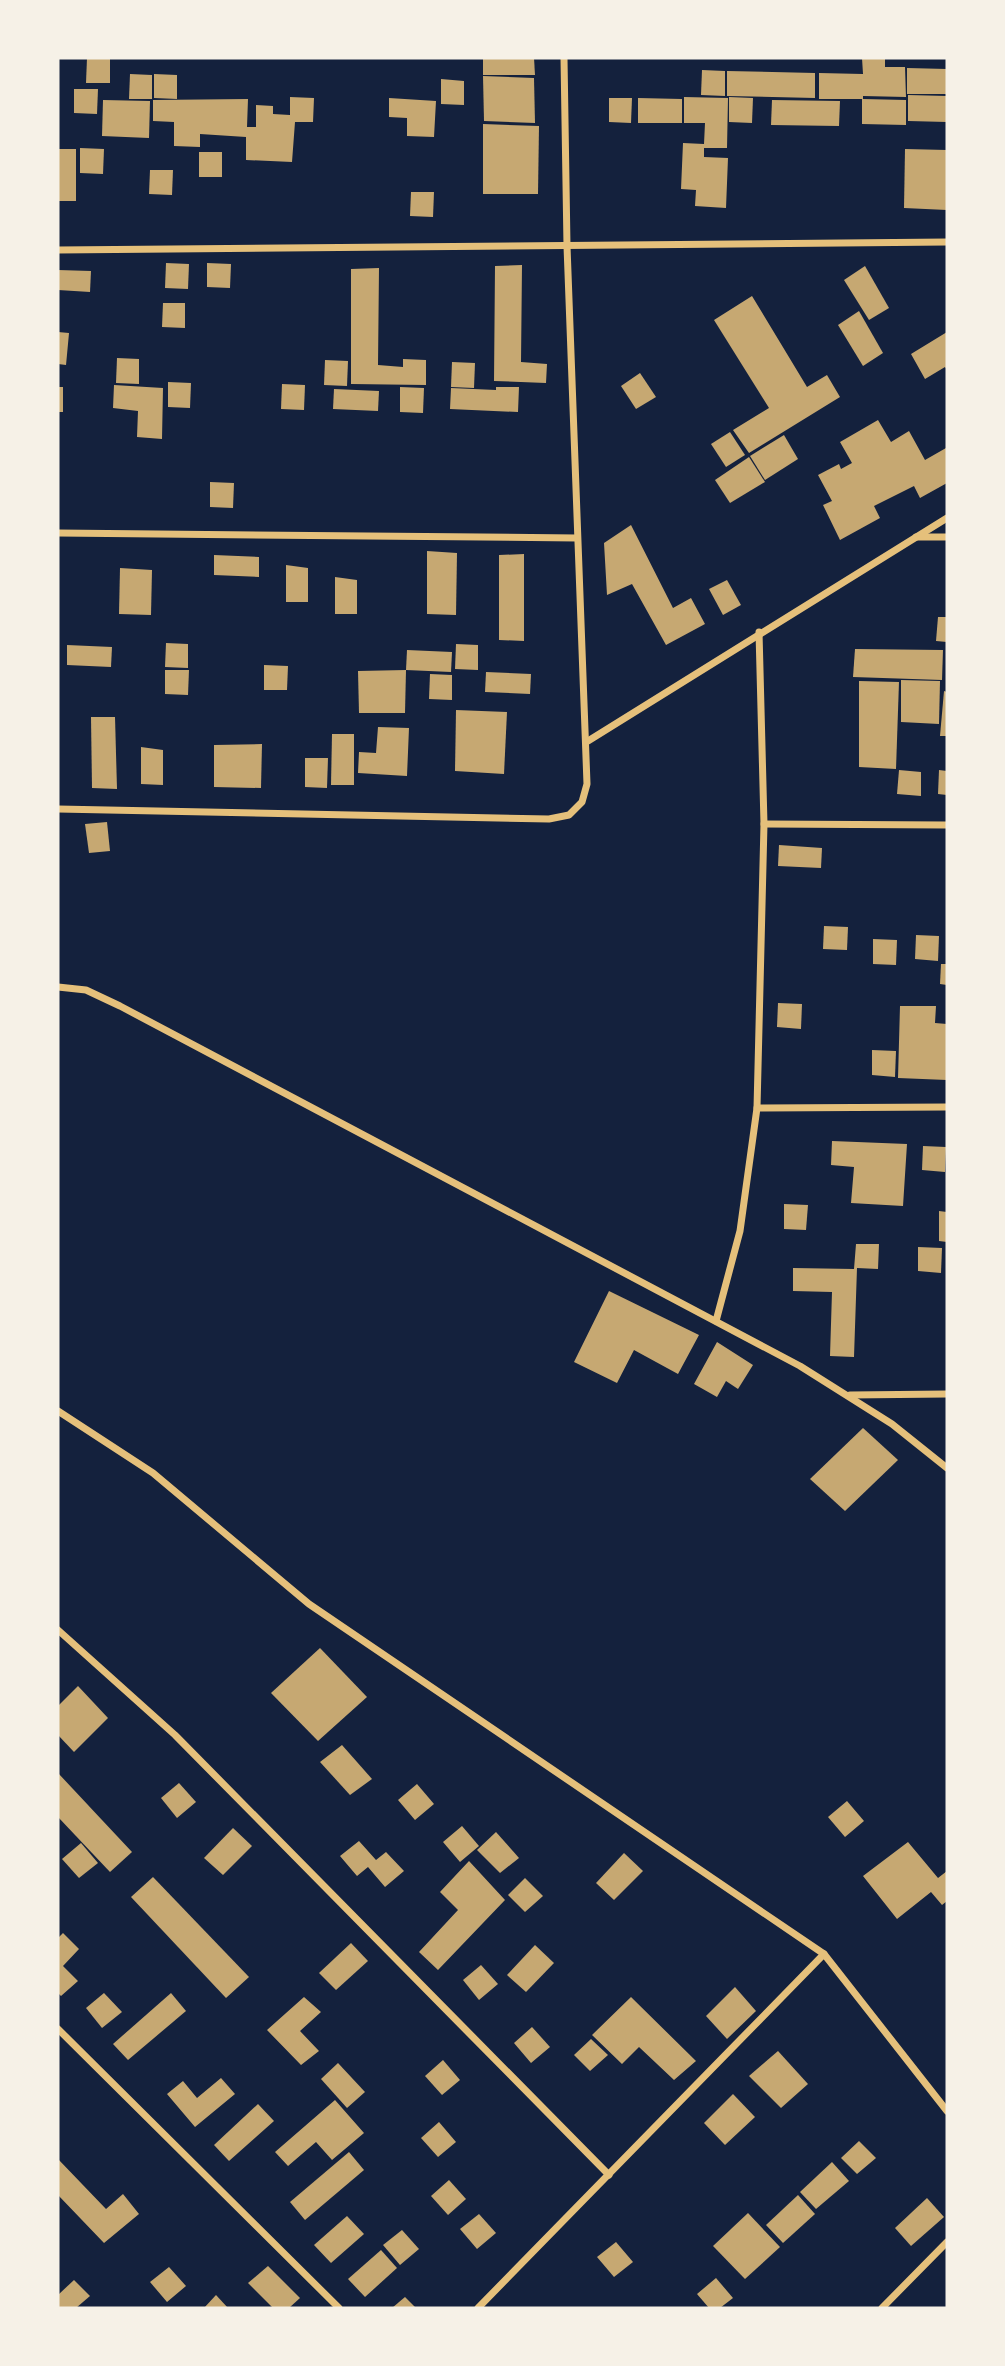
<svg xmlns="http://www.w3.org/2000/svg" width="1005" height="2366" viewBox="0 0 1005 2366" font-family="'Work Sans',sans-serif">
<rect width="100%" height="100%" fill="#14213d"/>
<!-- building -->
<g fill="#c6a872">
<polygon points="87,58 110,59 110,83 86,83"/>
<polygon points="483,58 534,58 535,75 483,75"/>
<polygon points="862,58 885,58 885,67 905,67 906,97 863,96 863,99 906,100 906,125 862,124 862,99 819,99 819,73 863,74"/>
<polygon points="907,68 947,69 947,94 907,94"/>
<polygon points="702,70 725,71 725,96 701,95"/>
<polygon points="727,71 815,73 815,98 727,96"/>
<polygon points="130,74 152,75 152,99 129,99"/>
<polygon points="154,74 177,75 177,99 154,98"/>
<polygon points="483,76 534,78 535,123 484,121"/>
<polygon points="441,79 464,81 464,105 441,104"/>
<polygon points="74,89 98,89 97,114 74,113"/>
<polygon points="908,95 947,96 947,122 908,121"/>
<polygon points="290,97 314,98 313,122 295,122 292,162 246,160 246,137 200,134 200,147 174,146 174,122 153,121 153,100 248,99 247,127 256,127 256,105 273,106 273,114 290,115"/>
<polygon points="684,97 728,98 727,148 704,148 704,157 728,158 726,208 695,206 696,190 681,189 683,143 704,144 705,123 684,123"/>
<polygon points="729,97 753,98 752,123 729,122"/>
<polygon points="389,98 436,101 434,137 407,136 407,118 389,117"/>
<polygon points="609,98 632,98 631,123 609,122"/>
<polygon points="638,98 682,99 682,123 638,123"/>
<polygon points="103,100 150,101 149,138 102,136"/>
<polygon points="772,100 840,101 839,126 771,125"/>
<polygon points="483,124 539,126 538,194 483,194"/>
<polygon points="80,148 104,149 103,174 80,173"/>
<rect x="58" y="149" width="18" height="52"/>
<polygon points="905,149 947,150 947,210 904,208"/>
<rect x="199" y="152" width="23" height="25"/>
<polygon points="150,170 173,170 172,195 149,194"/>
<polygon points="411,192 434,192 433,217 410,216"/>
<polygon points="166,263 189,264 188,289 165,288"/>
<polygon points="207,263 231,264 230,288 207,287"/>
<polygon points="522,265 521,362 547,364 546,383 494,381 495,266"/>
<polygon points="865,266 889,308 869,320 844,280"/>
<polygon points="379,268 378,365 403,367 403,359 426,360 426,385 351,384 351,269"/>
<polygon points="58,270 91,271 90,292 58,290"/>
<polygon points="752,296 807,387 827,375 840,397 749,453 733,430 769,408 714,320"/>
<polygon points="163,303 185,303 185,328 162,327"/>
<polygon points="859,311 883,353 863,366 838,325"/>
<polygon points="58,332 69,333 66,365 58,364"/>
<polygon points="947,332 947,370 945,367 925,379 911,354"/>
<polygon points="117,358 139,359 139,384 116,383"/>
<polygon points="325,360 348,361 347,386 324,385"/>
<polygon points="452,362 475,363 474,388 451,387"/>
<polygon points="640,373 656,397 636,409 621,386"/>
<polygon points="168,382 191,383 190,408 168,407"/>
<polygon points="282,384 305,385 304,410 281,409"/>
<polygon points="114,385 163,388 162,439 137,437 138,411 113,408"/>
<rect x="58" y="387" width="5" height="25"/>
<polygon points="400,387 424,388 423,413 400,412"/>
<polygon points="496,387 519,387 518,412 450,409 451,388 496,390"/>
<polygon points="334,389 379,391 378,411 333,409"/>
<polygon points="878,420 891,442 909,431 925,460 946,448 947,483 920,498 914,486 874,506 880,518 840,540 823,505 832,501 818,475 839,464 841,469 852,463 840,442"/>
<polygon points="730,432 745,455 726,467 711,444"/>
<polygon points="784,435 798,459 765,480 750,456"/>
<polygon points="749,457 765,482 730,503 715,480"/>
<polygon points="210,482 234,483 233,508 210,507"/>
<polygon points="631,525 673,608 691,598 705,624 666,645 632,584 607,595 604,543"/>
<polygon points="427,551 457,553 456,615 427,614"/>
<polygon points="524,554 524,641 499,640 499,555"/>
<polygon points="214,555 259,557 259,577 214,575"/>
<polygon points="286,565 308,568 308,602 286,602"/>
<polygon points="120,568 152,570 151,615 119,614"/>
<polygon points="335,577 357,580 357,614 335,614"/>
<polygon points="727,580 741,605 723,615 709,589"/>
<polygon points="938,617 947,617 947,642 936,641"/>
<polygon points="166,643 188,644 188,668 165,667"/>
<polygon points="456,644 478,645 478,670 455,669"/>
<polygon points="67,645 112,647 111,667 67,665"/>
<polygon points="855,649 943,650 942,680 853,677"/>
<polygon points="407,650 452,652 451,672 406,670"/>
<polygon points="264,665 288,666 287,690 264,690"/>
<polygon points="165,670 189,670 188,695 165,694"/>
<polygon points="406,670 405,713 359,713 358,671"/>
<polygon points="486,672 531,674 530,694 485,692"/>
<polygon points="430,674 452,675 452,700 429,699"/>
<polygon points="901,680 940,681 939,724 901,722"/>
<polygon points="859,681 899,682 896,769 859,767"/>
<polygon points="944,691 947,692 947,736 940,736"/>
<polygon points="456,710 507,712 504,774 455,771"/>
<polygon points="91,717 115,717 117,789 92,788"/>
<polygon points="378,727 409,728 407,776 358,773 359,752 376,753"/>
<polygon points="332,734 354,734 354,785 331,785"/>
<polygon points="262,744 261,788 214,787 214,745"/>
<polygon points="141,747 163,750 163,785 141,784"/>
<polygon points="305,758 328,758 327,788 305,787"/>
<polygon points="899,770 921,772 921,796 897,794"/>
<polygon points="939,770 947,771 947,795 938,794"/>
<polygon points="107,822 110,851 89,853 85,824"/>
<polygon points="779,845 822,848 821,868 778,866"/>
<polygon points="824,926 848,927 847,950 823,949"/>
<polygon points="916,935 939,936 938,961 915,959"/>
<polygon points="873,939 897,940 896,965 873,964"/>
<polygon points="941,964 947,964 947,985 940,984"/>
<polygon points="778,1003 802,1004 801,1029 777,1027"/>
<polygon points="900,1006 936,1006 935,1023 947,1024 947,1080 898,1078"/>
<polygon points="872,1050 896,1051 895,1077 872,1075"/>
<polygon points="832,1141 907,1144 903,1206 851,1203 854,1167 831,1165"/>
<polygon points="923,1146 946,1147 945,1172 922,1170"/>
<polygon points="784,1204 808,1205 806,1230 784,1229"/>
<polygon points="939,1211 947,1212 947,1242 939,1241"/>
<polygon points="856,1244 879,1244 878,1269 857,1268 854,1357 830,1356 832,1292 793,1291 793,1268 854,1269"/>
<polygon points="918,1247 942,1248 941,1273 918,1271"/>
<polygon points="609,1291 699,1335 678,1374 634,1350 617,1383 574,1362"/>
<polygon points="717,1342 753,1365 738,1389 726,1381 717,1397 694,1384"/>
<polygon points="863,1428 898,1460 845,1511 810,1479"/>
<polygon points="320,1648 367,1697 318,1741 271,1693"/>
<polygon points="78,1686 108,1718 74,1752 58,1735 58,1706"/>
<polygon points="342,1745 372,1779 350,1795 320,1762"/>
<polygon points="58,1773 132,1852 110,1872 58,1817"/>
<polygon points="179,1783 196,1802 177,1818 161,1798"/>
<polygon points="417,1784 434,1804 415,1820 398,1800"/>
<polygon points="847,1801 864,1821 845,1837 828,1817"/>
<polygon points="462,1826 479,1846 460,1862 443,1842"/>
<polygon points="233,1828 252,1846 223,1875 204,1858"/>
<polygon points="496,1832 519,1858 500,1873 477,1850"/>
<polygon points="359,1841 376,1860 386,1852 404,1871 385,1887 368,1867 357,1876 340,1856"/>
<polygon points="908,1842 938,1878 947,1871 947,1901 942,1905 931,1892 897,1919 863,1876"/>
<polygon points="81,1843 98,1863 79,1878 62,1859"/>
<polygon points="624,1853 643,1871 614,1900 596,1883"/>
<polygon points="469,1861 505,1900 438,1970 419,1952 458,1910 440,1892"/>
<polygon points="153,1877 249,1977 226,1998 131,1897"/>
<polygon points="525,1878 543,1896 525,1912 508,1895"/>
<polygon points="63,1933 79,1949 63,1966 78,1981 61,1996 58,1993 58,1938"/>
<polygon points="351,1943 368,1961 336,1990 319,1973"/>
<polygon points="535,1945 554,1963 526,1992 507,1975"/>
<polygon points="481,1965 498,1984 479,2000 463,1980"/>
<polygon points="735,1987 756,2011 727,2039 706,2016"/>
<polygon points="104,1993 122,2012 102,2028 86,2008"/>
<polygon points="171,1993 186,2011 128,2060 113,2044"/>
<polygon points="304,1997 321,2012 300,2031 319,2051 301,2065 267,2030"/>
<polygon points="631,1997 696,2061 674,2080 639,2047 622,2064 592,2035"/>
<polygon points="532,2027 550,2047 531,2063 514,2043"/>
<polygon points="591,2039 608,2055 590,2071 574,2055"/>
<polygon points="778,2051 808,2084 781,2108 749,2076"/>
<polygon points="443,2060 460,2080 442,2095 425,2076"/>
<polygon points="338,2063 365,2092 347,2108 321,2079"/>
<polygon points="221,2078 235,2094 195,2127 167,2094 183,2081 197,2098"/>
<polygon points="733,2094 755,2117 725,2145 704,2123"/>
<polygon points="335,2100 364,2133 332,2160 316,2142 288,2166 275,2152"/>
<polygon points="258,2104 274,2121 229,2161 214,2145"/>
<polygon points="439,2122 456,2142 438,2157 421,2138"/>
<polygon points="859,2141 876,2158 857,2174 841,2158"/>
<polygon points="349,2152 364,2170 305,2220 290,2202"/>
<polygon points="58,2159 106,2209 123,2194 139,2214 104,2243 58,2195"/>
<polygon points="832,2162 849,2181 816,2209 800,2192"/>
<polygon points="449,2180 466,2199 448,2215 431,2196"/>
<polygon points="798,2195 815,2214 783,2243 766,2225"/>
<polygon points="927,2198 944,2217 911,2246 895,2228"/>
<polygon points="748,2213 780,2247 745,2279 713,2246"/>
<polygon points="479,2214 496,2233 477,2249 460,2229"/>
<polygon points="347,2216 364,2234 331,2263 314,2245"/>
<polygon points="402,2230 419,2249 400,2265 383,2245"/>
<polygon points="616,2242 633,2262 614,2277 597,2257"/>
<polygon points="381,2250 397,2268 365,2297 348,2279"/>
<polygon points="268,2266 300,2298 289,2308 273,2308 248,2283"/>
<polygon points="169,2267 186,2286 167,2302 150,2282"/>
<polygon points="716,2278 733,2298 720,2308 709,2308 697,2294"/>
<polygon points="74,2280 90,2296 76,2308 58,2308 58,2295"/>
<polygon points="216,2295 228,2308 204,2308"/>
<polygon points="405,2297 416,2308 392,2308"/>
</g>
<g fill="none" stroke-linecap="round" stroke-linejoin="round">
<!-- minor -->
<g stroke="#e5c07b" stroke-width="7">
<polyline points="58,250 947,242"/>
<polyline points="58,533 577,538"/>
<polyline points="916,537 947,537"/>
<polyline points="588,741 947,518"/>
<polyline points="58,809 549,819 569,815 582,802 587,784 567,246 564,58"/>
<polyline points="764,824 947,825"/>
<polyline points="58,987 86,990 120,1006 800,1366 892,1424 947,1468"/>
<polyline points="757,1108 947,1107"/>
<polyline points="716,1321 740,1231 757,1108 764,824 759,632"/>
<polyline points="850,1395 947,1394"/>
<polyline points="58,1411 153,1473 309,1604 824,1954 947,2111"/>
<polyline points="58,1630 175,1735 609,2175"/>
<polyline points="58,2029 339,2308"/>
<polyline points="478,2308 824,1954"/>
<polyline points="882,2308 947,2242"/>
</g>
</g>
<!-- border -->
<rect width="1005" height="2366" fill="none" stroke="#f6f1e7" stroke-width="119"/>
</svg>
